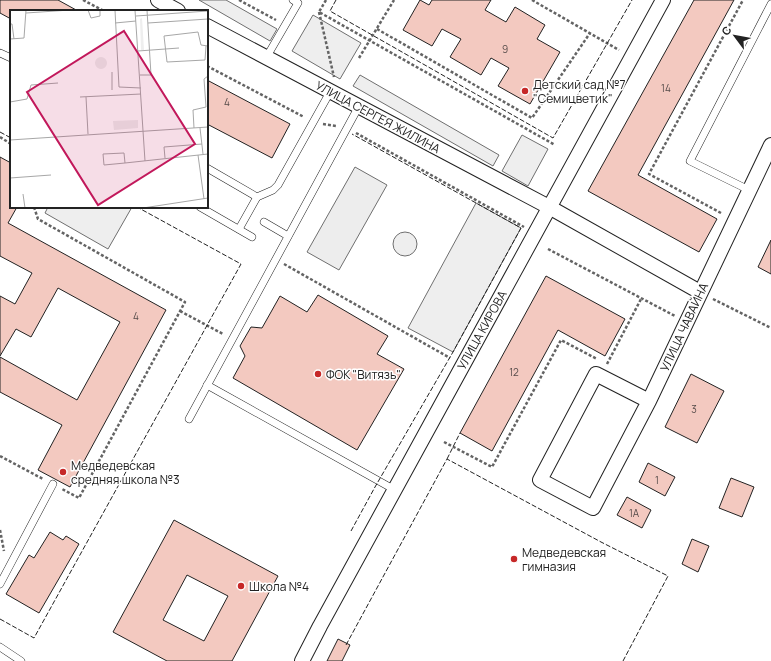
<svg xmlns="http://www.w3.org/2000/svg" width="771" height="661" viewBox="0 0 771 661" font-family="Manrope,sans-serif">
<rect width="100%" height="100%" fill="#fff"/>
<!-- green -->
<g fill="#eee" stroke="#6f6f6f">
<polygon points="199,0 226,0 277,29 270,41"/>
<polygon points="313,15 361,43 340,79 292,51"/>
<polygon points="360,75 499,155 493,166 353,86"/>
<polygon points="522,135 548,149 528,186 502,171"/>
<polygon points="476,203 521,228 453,352 408,328"/>
<polygon points="48,207 132,207 108,249 45,213"/>
<circle cx="405" cy="244" r="12"/>
</g>
<!-- parking -->
<polygon fill="#ededed" stroke="#6f6f6f" points="355,167 387,185 339,270 307,252"/>
<!-- building -->
<g fill="#f3c9c0" stroke="#222" fill-rule="evenodd">
<polygon points="0,0 58,0 78,11 11,11 11,19 0,13"/>
<polygon points="420,0 429,5 432,0 491,0 485,10 506,22 515,7 545,25 537,39 560,52 530,104 498,86 509,68 491,58 481,75 450,57 461,39 442,29 432,46 403,30"/>
<polygon points="694,0 734,0 638,175 717,219 699,252 588,191"/>
<polygon points="207,80 290,124 272,158 207,124"/>
<polygon points="0,157 11,163 11,207 17,207 8,223 166,310 70,487 38,470 62,425 0,392 0,357 77,400 120,322 58,288 31,337 16,329 0,356 0,296 15,304 32,273 0,256"/>
<polygon points="771,240 771,274 758,267"/>
<polygon points="546,276 625,319 605,356 558,330 492,451 460,433"/>
<polygon points="318,295 388,336 377,354 404,369 357,450 233,378 245,356 240,346 251,327 262,328 280,296 307,312"/>
<polygon points="691,374 724,391 697,443 665,427"/>
<polygon points="648,463 675,477 665,496 639,482"/>
<polygon points="731,478 754,487 742,517 719,508"/>
<polygon points="627,497 651,510 642,528 617,515"/>
<path d="M174,520l104,56 -46,85h-65l-54,-29zM187,575l41,21 -24,45 -41,-21z"/>
<polygon points="50,532 63,540 66,536 79,544 39,613 6,594 29,555 34,558"/>
<polygon points="692,539 709,546 698,572 682,564"/>
<polygon points="338,639 350,645 342,661 327,661"/>
</g>
<g fill="none" stroke-linecap="round" stroke-linejoin="round">
<!-- lane casing -->
<g stroke="#222" stroke-width="8">
<g id="lane">
<polyline points="0,53 11,58"/>
<polyline points="266,58 298,3 293,0"/>
<polyline points="207,168 257,197 273,190 278,185 330,92"/>
<polyline points="749,190 690,161 771,4"/>
<polyline points="200,207 252,237"/>
<polyline points="264,222 288,236"/>
<polyline points="239,229 257,197"/>
<polyline points="207,385 395,490"/>
<polyline points="189,419 359,106"/>
<polyline points="0,584 53,484"/>
<polyline points="0,647 21,661"/>
</g>
</g>
<!-- street casing -->
<g stroke="#222" stroke-width="16">
<g id="street">
<polyline points="158,0 178,11"/>
<polyline points="207,26 549,207 700,292"/>
<polyline points="649,401 596,374 540,480 593,508 649,401 771,145"/>
<polyline points="302,661 320,626 663,0"/>
</g>
</g>
<!-- path -->
<g stroke="#646464" stroke-width="2.5" stroke-dasharray="3 2" stroke-linecap="butt">
<polyline points="83,0 104,11"/>
<polyline points="239,0 276,20"/>
<polyline points="326,0 319,12 555,145"/>
<polyline points="532,0 619,50"/>
<polyline points="319,12 334,77"/>
<polyline points="377,29 532,118 590,33"/>
<polyline points="359,58 394,0"/>
<polyline points="207,66 304,117"/>
<polyline points="323,124 336,126"/>
<polyline points="356,133 524,227"/>
<polyline points="0,137 11,144"/>
<polyline points="34,207 38,219 185,302 79,498 62,489"/>
<polyline points="721,213 649,174 743,0"/>
<polyline points="548,249 675,316"/>
<polyline points="284,264 450,358"/>
<polyline points="713,299 771,328"/>
<polyline points="180,311 223,334"/>
<polyline points="607,364 641,299"/>
<polyline points="444,442 492,467 561,340 597,359"/>
<polyline points="0,456 43,479"/>
<polyline points="0,530 4,551"/>
</g>
<!-- lane -->
<use href="#lane" stroke="#fff" stroke-width="7"/>
<!-- street -->
<use href="#street" stroke="#fff" stroke-width="14"/>
<!-- fence -->
<g stroke="#222" stroke-width="1" stroke-dasharray="5 2" stroke-linecap="butt">
<polyline points="336,0 330,11 553,138 632,0"/>
<polyline points="0,132 11,138"/>
<polyline points="447,459 460,433"/>
<polyline points="351,531 375,487 453,352 521,228 352,134"/>
<polyline points="0,619 34,638 241,264 137,207"/>
<polyline points="346,645 447,459 601,542 668,576 623,661"/>
</g>
</g>
<!-- markers -->
<g fill="#c62828" stroke="#fff" stroke-width="1.5">
<circle cx="525" cy="91" r="4"/>
<circle cx="318" cy="374" r="4"/>
<circle cx="63" cy="472" r="4"/>
<circle cx="514" cy="559" r="4"/>
<circle cx="241" cy="586" r="4"/>
</g>
<g text-anchor="middle" dominant-baseline="central" stroke-width="3" stroke-linejoin="round" paint-order="stroke">
<!-- number labels -->
<g font-size="10" fill="#564c4a">
<text x="505" y="49">9</text>
<text x="666" y="88">14</text>
<text x="227" y="102">4</text>
<text x="136" y="316">4</text>
<text x="514" y="372">12</text>
<text x="694" y="409">3</text>
<text x="657" y="480">1</text>
<text x="634" y="513">1А</text>
</g>
<!-- poi labels -->
<g font-size="12" fill="#222" stroke="#fff" text-anchor="start">
<text x="533" y="84">Детский сад №7<tspan x="533" dy="14">"Семицветик"</tspan></text>
<text x="326" y="374">ФОК "Витязь"</text>
<text x="71" y="465">Медведевская<tspan x="71" dy="14">средняя школа №3</tspan></text>
<text x="522" y="552">Медведевская<tspan x="522" dy="14">гимназия</tspan></text>
<text x="249" y="586">Школа №4</text>
</g>
<!-- street labels -->
<g font-size="12" fill="#222" stroke="#fff">
<text transform="translate(378 117) rotate(28)">УЛИЦА СЕРГЕЯ ЖИЛИНА</text>
<text transform="translate(684 327) rotate(-65)">УЛИЦА ЧАВАЙНА</text>
<text transform="translate(482 330) rotate(-61)">УЛИЦА КИРОВА</text>
</g>
</g>
<!-- overview -->
<g transform="translate(10 10)">
<rect width="198" height="198" fill="#fff"/>
<path d="M132,8l2,32h-3l-1,-31zM85 53a6 6 0 1 1 12 0a6 6 0 1 1-12 0ZM128,110v8l-24,2 -1,-9z" fill="#eee"/>
<path fill="none" stroke="#a7a7a7" stroke-width="1" d="M78,0l3,8 9,-2v-6M105,0l4,77 22,1M125,0l10,151M16,3l44,-3M126,6l72,-5M105,13l21,-2M138,13l60,-4M0,14h2l2,15M0,29l14,-1 2,-28M196,36l-1,14 -38,2 -3,-26 34,-4 3,13 7,1M128,41l41,-3M102,62v18M130,65h11l-4,-65M70,87l61,-3M76,87l2,37M0,92l17,-3 4,-14 27,-2M184,118l-1,-18 13,-3 -2,-28 4,-3M190,118l3,26M0,130l198,-13M188,145l6,44M155,148l-1,-11 38,-3M115,153l-1,-10 -21,1 1,11 21,-2 83,-9M0,168l41,-3M13,184l2,14M133,198l65,-10"/>
<path fill="#c2185b" fill-opacity="0.15" stroke="#c2185b" stroke-width="2" d="M114,21l71,113 -97,61 -71,-113z"/>
<rect width="198" height="198" fill="none" stroke="#222" stroke-width="2"/>
</g>
<!-- north arrow -->
<g transform="translate(735 36) rotate(302)" stroke="#ffffff" stroke-width="3" paint-order="stroke">
<path d="M0-3L7 15L0 10L-7 15Z" fill="#222222"/>
<text y="-6" font-size="11" font-weight="bold" text-anchor="middle" fill="#222222">С</text>
</g>
</svg>
